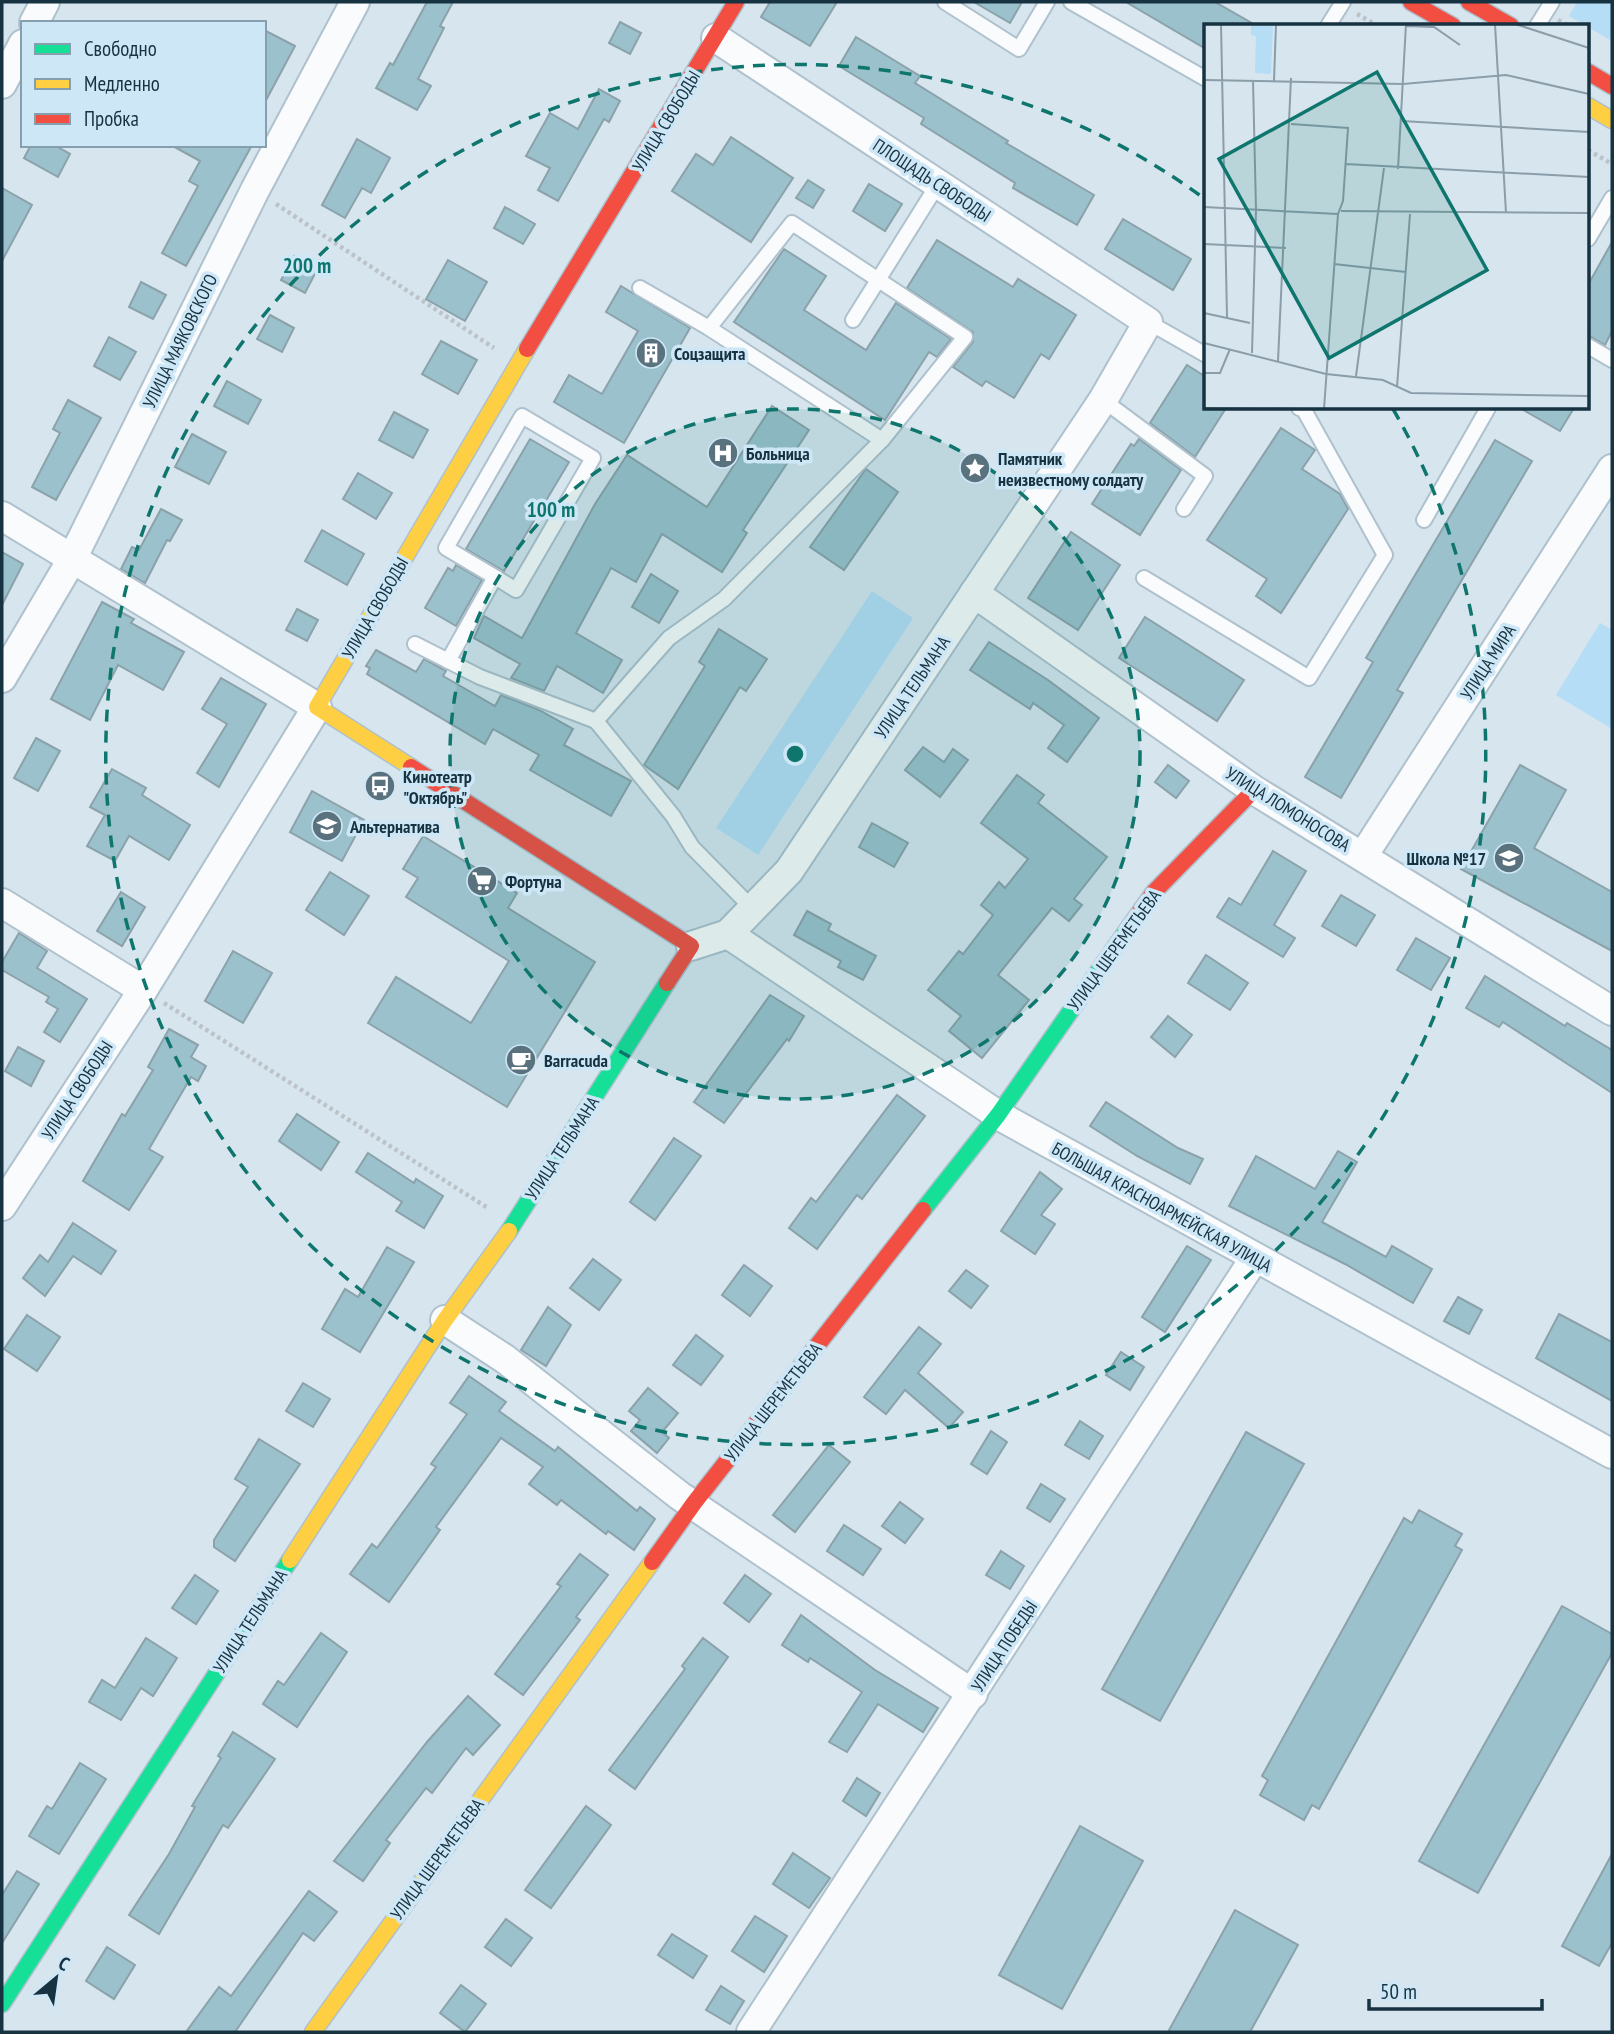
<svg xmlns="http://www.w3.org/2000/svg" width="1614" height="2034" viewBox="0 0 1614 2034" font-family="'PT Sans Narrow',sans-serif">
<rect width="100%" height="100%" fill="#d7e5ee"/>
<!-- green -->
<g fill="#b5ddf6">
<polygon points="1577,2 1612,2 1612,41 1569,16"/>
<polygon points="872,591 913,618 758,855 716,828"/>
<polygon points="1600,623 1612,630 1612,729 1556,695"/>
</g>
<!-- building -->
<g fill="#9bc1cc" stroke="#8ba2aa" stroke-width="2">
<polygon points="427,2 453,2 440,26 444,28 418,79 431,86 417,110 376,88 390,63 393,65"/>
<polygon points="770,2 837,2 810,46 761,17"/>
<polygon points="974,2 1022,2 1010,23"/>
<polygon points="1126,2 1215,2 1257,26 1206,26 1206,49"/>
<polygon points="620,22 641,33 630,54 609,43"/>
<polygon points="264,30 295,46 264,104"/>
<polygon points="856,37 920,76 915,83 1008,141 1006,143 1094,195 1077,225 1013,188 1015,183 921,124 924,118 839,66"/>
<polygon points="599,89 620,101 609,122 604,119 558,201 538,190 550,168 526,156 550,113 578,129"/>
<polygon points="731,137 793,178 751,242 672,191 696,154 713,165"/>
<polygon points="357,139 390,158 371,193 362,188 345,218 322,205"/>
<polygon points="31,145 54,145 70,154 58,177 24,158"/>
<polygon points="171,145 252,145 186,266 162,253 198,186 189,181 200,161"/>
<polygon points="808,180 824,190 813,208 796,198"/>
<polygon points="869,184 902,204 885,231 853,211"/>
<polygon points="2,188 32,205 2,261"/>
<polygon points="505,207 535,224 523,244 494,228"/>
<polygon points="1123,219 1191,259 1173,290 1105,249"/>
<polygon points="937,240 1013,287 1018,279 1076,315 1049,359 1041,354 1014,398 986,381 982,386 953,367 973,342 973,332 907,288"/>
<polygon points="1612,242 1612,331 1605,345 1588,335 1588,285"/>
<polygon points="784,249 826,276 804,310 866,350 896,303 951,339 937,357 929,352 885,420 734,322"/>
<polygon points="294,256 318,268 305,293 281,280"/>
<polygon points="448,260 487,282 465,321 426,299"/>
<polygon points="141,282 166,295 153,319 129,307"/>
<polygon points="621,286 690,328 624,443 554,402 569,375 602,394 638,331 606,312"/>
<polygon points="270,315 294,328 282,352 257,339"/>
<polygon points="109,337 136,352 120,380 94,366"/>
<polygon points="441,341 477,360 458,394 422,374"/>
<polygon points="1187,365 1206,377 1206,408 1226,408 1195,457 1150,423"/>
<polygon points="227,381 261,400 248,424 214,406"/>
<polygon points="68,400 101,418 56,500 32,487 60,433 53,429"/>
<polygon points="772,406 809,430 743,530 747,533 722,572 662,534 636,582 611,568 576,633 622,660 603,693 557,666 544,691 511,678 520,664 474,638 484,616 522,638 595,504 627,455 707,507"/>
<polygon points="1520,408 1574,408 1560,431"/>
<polygon points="394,412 428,430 413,458 379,440"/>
<polygon points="1281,428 1315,450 1302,469 1340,494 1348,509 1281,613 1256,596 1267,579 1207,540"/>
<polygon points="192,434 226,452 209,484 175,467"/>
<polygon points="530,439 569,462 504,571 466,549"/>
<polygon points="1139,439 1181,470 1140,535 1092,504 1131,444 1134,446"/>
<polygon points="1495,440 1532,461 1397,690 1403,693 1341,798 1305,777 1373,662 1366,658"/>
<polygon points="866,469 898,492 844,570 810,547"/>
<polygon points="358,473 392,493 376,519 343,499"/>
<polygon points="161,509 182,520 170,541 167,540 145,583 121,569 132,547 139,550"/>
<polygon points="322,530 364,554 347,585 305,561"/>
<polygon points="1071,532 1120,565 1078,630 1028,598"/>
<polygon points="2,552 23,564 2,605"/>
<polygon points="456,565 482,580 456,626 425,608 448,568 453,571"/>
<polygon points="651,574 678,591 659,623 632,607"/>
<polygon points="102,602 134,619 131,623 184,652 163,690 118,665 90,720 51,699"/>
<polygon points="297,609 318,620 307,641 286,630"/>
<polygon points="1145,617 1244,680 1217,721 1119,658"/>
<polygon points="719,629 767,659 746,691 740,687 678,789 644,765 705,666 699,662"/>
<polygon points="989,642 1048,680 1099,718 1067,762 1048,748 1064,725 1033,703 1030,709 970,670"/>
<polygon points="376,650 416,672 424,659 446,671 443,676 495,706 501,695 539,710 573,729 564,745 631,781 611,816 530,770 539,755 493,729 485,744 367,674 370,668 366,666"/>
<polygon points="221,678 266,704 219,787 197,773 227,724 202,709"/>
<polygon points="36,738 60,751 38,791 14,778"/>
<polygon points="923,747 944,762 953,749 968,760 940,797 905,770"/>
<polygon points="1168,765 1189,781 1176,798 1155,782"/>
<polygon points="1520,765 1566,790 1534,848 1612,892 1612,951 1461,869"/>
<polygon points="112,769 146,788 142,795 190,825 169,860 129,836 115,861 87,846 105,815 90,807"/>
<polygon points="1017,775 1044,795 1038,803 1107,857 1074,899 1082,905 1069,921 1052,908 998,975 1029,1000 982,1058 949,1031 961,1016 928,990 959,951 963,954 993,915 981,905 999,882 1005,888 1028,859 981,823"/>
<polygon points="312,791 364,820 342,861 290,832"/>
<polygon points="872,823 908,843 894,867 859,847"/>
<polygon points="423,836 517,893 508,908 595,962 507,1107 368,1023 396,977 471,1023 509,961 406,897 418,878 403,869"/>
<polygon points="1273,851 1306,871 1274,925 1295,938 1283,957 1217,917 1229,898 1241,905"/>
<polygon points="330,872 369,896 344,935 306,910"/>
<polygon points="121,892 145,907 122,946 97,931"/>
<polygon points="1341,895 1375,915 1356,946 1322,926"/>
<polygon points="807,911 831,924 828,930 876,956 863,980 838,967 841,961 794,935"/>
<polygon points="19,933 47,951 37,968 87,999 60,1042 44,1032 58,1009 46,1002 49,997 2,970 2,962"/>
<polygon points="1416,938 1450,958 1431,990 1397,970"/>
<polygon points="233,951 272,973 243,1023 205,1001"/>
<polygon points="1206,955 1248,983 1230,1010 1188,983"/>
<polygon points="1485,976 1565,1026 1567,1023 1612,1050 1612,1093 1503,1022 1499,1027 1466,1008"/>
<polygon points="770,995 804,1016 789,1041 787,1039 724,1123 694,1102"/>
<polygon points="1168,1016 1192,1035 1175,1057 1151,1037"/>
<polygon points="169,1029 198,1045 191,1057 206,1066 198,1081 191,1077 149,1149 163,1157 129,1210 83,1181 122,1114 125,1116 153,1070 148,1067"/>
<polygon points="18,1047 44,1061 31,1086 5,1071"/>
<polygon points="897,1095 925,1116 862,1199 857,1195 817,1249 789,1228 811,1198 816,1202"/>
<polygon points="1106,1102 1178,1148 1203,1159 1190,1184 1137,1156 1090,1126"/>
<polygon points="297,1114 339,1142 321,1170 279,1141"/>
<polygon points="674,1138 701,1156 655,1220 630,1202"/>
<polygon points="1338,1151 1357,1162 1322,1222 1386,1257 1392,1246 1432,1269 1413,1303 1345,1264 1229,1206 1256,1156 1315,1189"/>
<polygon points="368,1153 414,1183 416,1179 443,1196 424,1228 396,1211 402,1202 356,1172"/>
<polygon points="1040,1172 1062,1189 1041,1215 1055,1224 1035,1254 1001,1231"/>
<polygon points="73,1223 116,1251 101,1274 73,1256 45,1296 23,1278 40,1255 48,1262"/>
<polygon points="1187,1246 1211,1260 1165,1332 1142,1317"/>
<polygon points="387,1247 414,1262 360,1352 322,1329 345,1289 358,1297"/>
<polygon points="593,1259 621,1280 599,1310 570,1288"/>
<polygon points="744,1265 772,1286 750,1316 722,1295"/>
<polygon points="966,1270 988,1286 971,1308 949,1291"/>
<polygon points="1458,1297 1482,1310 1469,1334 1444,1321"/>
<polygon points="548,1307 571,1325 546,1366 521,1350"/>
<polygon points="1559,1314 1612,1342 1612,1401 1536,1358"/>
<polygon points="27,1315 60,1337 37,1371 4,1349"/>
<polygon points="919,1327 941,1344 918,1373 963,1412 949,1428 905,1390 886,1414 864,1397"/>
<polygon points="696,1335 723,1356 701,1385 673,1365"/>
<polygon points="1121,1352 1144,1367 1130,1390 1106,1375"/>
<polygon points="469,1376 506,1402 499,1411 555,1451 558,1447 637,1511 640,1507 655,1519 634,1550 608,1531 606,1534 561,1500 557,1505 529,1484 543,1467 501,1438 436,1527 440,1530 389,1602 350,1574 372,1544 377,1548 436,1467 431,1464 467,1414 450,1403"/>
<polygon points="303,1383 330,1399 313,1427 286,1411"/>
<polygon points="648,1388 678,1413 662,1432 669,1438 657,1453 631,1431 640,1420 629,1411"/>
<polygon points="1080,1421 1103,1436 1089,1459 1065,1445"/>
<polygon points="991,1431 1007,1442 987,1474 971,1464"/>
<polygon points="1246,1432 1304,1464 1160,1721 1102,1689"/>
<polygon points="259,1439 300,1464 235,1561 214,1547 214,1540 248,1487 235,1479"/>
<polygon points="829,1445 850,1462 795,1532 773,1515"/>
<polygon points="1041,1484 1065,1499 1050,1522 1027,1508"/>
<polygon points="900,1502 923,1519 905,1543 882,1526"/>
<polygon points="1419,1510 1462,1534 1455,1546 1462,1550 1319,1809 1312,1805 1304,1820 1260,1795 1268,1780 1262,1776 1404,1518 1412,1523"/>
<polygon points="844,1525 881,1549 863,1575 827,1551"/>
<polygon points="1001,1551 1024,1566 1010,1589 986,1575"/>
<polygon points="580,1554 608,1575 576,1617 580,1620 523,1695 495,1674 561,1586 557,1584"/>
<polygon points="195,1575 218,1591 196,1624 172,1608"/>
<polygon points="745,1575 771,1594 749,1622 724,1603"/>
<polygon points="1562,1606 1612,1634 1612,1653 1478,1893 1419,1861"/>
<polygon points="801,1615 875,1670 938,1708 923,1732 878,1704 847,1752 829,1742 862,1692 810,1658 808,1662 782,1645"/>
<polygon points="321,1633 347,1652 297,1727 263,1704 278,1681 284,1685"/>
<polygon points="146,1638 177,1658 153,1696 141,1688 121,1720 89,1702 102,1680 115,1688"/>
<polygon points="703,1638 728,1657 635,1789 609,1770 685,1669 682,1666"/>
<polygon points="468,1696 500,1725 473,1755 466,1748 432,1793 426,1788 386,1840 390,1843 363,1881 334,1861 427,1742"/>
<polygon points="233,1732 275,1759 228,1828 223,1825 159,1934 129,1915 169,1854 195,1807 192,1806 221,1758 218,1756"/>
<polygon points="80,1763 106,1779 59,1854 29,1836 47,1806 52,1809"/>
<polygon points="857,1778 880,1793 866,1816 843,1801"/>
<polygon points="586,1806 611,1825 551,1908 525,1890"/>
<polygon points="1080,1826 1143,1861 1062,2009 999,1975"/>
<polygon points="793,1853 830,1878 809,1908 773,1884"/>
<polygon points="1612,1854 1612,1943 1599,1966 1562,1946"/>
<polygon points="17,1871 39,1884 2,1943 2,1895"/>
<polygon points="309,1891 337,1912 314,1941 303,1933 235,2032 186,2032 219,1987 231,1996"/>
<polygon points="1235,1910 1298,1945 1250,2032 1168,2032"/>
<polygon points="755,1916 787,1936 764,1972 732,1951"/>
<polygon points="506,1919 532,1938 511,1966 485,1947"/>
<polygon points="672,1934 707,1956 693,1978 658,1955"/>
<polygon points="107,1947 135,1965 114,1999 86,1981"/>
<polygon points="461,1985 486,2004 465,2032 440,2013"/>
<polygon points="721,1986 744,2001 730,2024 706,2010"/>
</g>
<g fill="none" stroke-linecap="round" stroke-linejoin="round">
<!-- lane casing -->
<g stroke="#aec1cd" stroke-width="18">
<g id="lane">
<polyline points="945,2 1019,49 1047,2"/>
<polyline points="1071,2 1206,79"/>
<polyline points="1328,26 1343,2"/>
<polyline points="1537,26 1552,2"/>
<polyline points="1588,239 1612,198"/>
<polyline points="640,288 709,328 882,440"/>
<polyline points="853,320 938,184"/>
<polyline points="1148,322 1206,355"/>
<polyline points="1588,346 1612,360"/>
<polyline points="1103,400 1205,476 1184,509"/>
<polyline points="1424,520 1488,408"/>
<polyline points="1144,578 1309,678 1385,555 1304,410 1299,408"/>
<polyline points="415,644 480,677 596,721 669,638 724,599 882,440 965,337 792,223 709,328"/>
<polyline points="448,661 495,577 516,590 593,458 522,416 446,548 495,577"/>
<polyline points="596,721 673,816 692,847 754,910"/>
</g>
</g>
<!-- street casing -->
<g stroke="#aec1cd" stroke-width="32">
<g id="street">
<polyline points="34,23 45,2"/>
<polyline points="2,84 23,44"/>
<polyline points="2,516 317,707 143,990 2,1206"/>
<polyline points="974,593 1254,790 1612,1011"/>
<polyline points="2,678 71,561 255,190 355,2"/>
<polyline points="1363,856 1612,469"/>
<polyline points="2,903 143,990"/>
<polyline points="728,934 998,1115 1612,1454"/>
<polyline points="691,946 728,934 789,871 1103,400 1148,322 716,38"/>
<polyline points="445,1320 505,1359 680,1496 973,1694"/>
<polyline points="751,2032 1254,1259"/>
</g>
</g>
<!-- fast casing -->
<g stroke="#aec1cd" stroke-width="19">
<g id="fast">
<polyline points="923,1210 998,1115 1130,926"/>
<polyline points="509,1231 667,983"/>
<polyline points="2,2004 290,1560"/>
</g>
</g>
<!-- slow casing -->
<g stroke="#aec1cd" stroke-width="19">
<g id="slow">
<polyline points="1588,106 1612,120"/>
<polyline points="411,767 317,707 527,349"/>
<polyline points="290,1560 445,1320 509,1231"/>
<polyline points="313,2032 652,1562"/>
</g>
</g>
<!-- jam casing -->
<g stroke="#aec1cd" stroke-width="19">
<g id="jam">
<polyline points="1411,2 1453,26"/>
<polyline points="1469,2 1511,26"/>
<polyline points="1588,72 1612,86"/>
<polyline points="527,349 736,2"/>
<polyline points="411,767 691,946 667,983"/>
<polyline points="1130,926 1154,892 1254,790"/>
<polyline points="652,1562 694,1503 923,1210"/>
</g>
</g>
<!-- path -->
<g stroke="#bcc3c8" stroke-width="4.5" stroke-dasharray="3.5 3.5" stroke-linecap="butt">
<polyline points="1357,14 1378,26"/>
<polyline points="1558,20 1569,26"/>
<polyline points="1588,150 1612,164"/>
<polyline points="276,204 494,348"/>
<polyline points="164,1003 488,1208"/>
</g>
<!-- lane -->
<use href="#lane" stroke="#f9fbfc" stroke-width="14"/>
<!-- street -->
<use href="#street" stroke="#f9fbfc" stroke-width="28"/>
<!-- fast -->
<use href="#fast" stroke="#16e098" stroke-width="16"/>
<!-- slow -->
<use href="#slow" stroke="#ffcf43" stroke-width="16"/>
<!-- jam -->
<use href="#jam" stroke="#f24e42" stroke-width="16"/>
</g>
<!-- distance rings -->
<circle cx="795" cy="754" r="345" fill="#0f766e" fill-opacity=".12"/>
<g fill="none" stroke="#0f766e" stroke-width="3.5" stroke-dasharray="12 9">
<circle cx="795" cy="754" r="345"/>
<path d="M1393 409A690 690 0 1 1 1205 199"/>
</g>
<!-- icons -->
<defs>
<g id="building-disc" transform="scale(1.575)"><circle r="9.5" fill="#5a717e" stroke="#cee7f7"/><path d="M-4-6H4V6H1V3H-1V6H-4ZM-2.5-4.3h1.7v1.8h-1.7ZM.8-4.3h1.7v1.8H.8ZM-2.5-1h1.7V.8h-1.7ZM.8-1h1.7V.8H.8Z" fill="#fff"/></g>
<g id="hospital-disc" transform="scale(1.575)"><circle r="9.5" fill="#5a717e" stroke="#cee7f7"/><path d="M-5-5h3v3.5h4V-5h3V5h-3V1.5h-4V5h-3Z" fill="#fff"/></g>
<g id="sight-disc" transform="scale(1.575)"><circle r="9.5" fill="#5a717e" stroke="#cee7f7"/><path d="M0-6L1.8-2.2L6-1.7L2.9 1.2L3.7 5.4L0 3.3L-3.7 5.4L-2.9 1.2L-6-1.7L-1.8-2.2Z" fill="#fff"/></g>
<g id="bus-disc" transform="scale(1.575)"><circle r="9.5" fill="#5a717e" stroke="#cee7f7"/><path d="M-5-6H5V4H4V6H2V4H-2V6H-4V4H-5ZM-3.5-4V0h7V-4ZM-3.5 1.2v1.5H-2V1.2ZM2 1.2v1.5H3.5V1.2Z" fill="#fff"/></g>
<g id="school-disc" transform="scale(1.575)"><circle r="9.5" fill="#5a717e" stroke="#cee7f7"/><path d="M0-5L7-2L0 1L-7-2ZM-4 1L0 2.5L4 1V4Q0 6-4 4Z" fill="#fff"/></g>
<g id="supermarket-disc" transform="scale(1.575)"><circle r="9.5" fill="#5a717e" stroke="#cee7f7"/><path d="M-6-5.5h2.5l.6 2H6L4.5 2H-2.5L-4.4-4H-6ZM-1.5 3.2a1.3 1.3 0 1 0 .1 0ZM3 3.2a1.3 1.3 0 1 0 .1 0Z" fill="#fff"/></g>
<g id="cafe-disc" transform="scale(1.575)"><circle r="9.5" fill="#5a717e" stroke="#cee7f7"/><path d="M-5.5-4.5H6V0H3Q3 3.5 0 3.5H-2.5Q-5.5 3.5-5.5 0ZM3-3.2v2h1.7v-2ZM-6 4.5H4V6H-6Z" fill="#fff"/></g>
</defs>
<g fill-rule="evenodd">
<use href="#building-disc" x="651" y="353"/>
<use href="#hospital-disc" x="723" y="453"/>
<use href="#sight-disc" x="975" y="468"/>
<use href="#bus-disc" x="380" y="786"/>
<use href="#school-disc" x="327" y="826"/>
<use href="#school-disc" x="1509" y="858"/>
<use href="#supermarket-disc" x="482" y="881"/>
<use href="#cafe-disc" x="521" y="1060"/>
</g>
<g text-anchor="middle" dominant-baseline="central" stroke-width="7" stroke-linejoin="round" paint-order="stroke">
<!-- street labels -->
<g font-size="18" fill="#173241" stroke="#cee7f7">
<text transform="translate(666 121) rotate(-59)">УЛИЦА СВОБОДЫ</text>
<text transform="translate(932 180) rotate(33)">ПЛОЩАДЬ СВОБОДЫ</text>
<text transform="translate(180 341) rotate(-64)">УЛИЦА МАЯКОВСКОГО</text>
<text transform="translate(375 608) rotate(-60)">УЛИЦА СВОБОДЫ</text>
<text transform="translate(1488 662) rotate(-57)">УЛИЦА МИРА</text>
<text transform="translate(912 687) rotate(-56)">УЛИЦА ТЕЛЬМАНА</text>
<text transform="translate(1288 809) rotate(32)">УЛИЦА ЛОМОНОСОВА</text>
<text transform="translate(1114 950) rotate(-54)">УЛИЦА ШЕРЕМЕТЬЕВА</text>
<text transform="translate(77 1090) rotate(-57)">УЛИЦА СВОБОДЫ</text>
<text transform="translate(562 1148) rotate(-57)">УЛИЦА ТЕЛЬМАНА</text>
<text transform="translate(1162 1207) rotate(29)">БОЛЬШАЯ КРАСНОАРМЕЙСКАЯ УЛИЦА</text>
<text transform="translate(773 1402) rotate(-52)">УЛИЦА ШЕРЕМЕТЬЕВА</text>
<text transform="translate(250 1621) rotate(-57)">УЛИЦА ТЕЛЬМАНА</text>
<text transform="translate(1004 1646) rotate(-57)">УЛИЦА ПОБЕДЫ</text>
<text transform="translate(437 1859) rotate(-54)">УЛИЦА ШЕРЕМЕТЬЕВА</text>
</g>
<!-- poi labels -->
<g font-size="18" font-weight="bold" fill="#173241" stroke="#cee7f7" text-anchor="start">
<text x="674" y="353">Соцзащита</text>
<text x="746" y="453">Больница</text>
<text x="998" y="458">Памятник<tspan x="998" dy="21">неизвестному солдату</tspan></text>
<text x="403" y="776">Кинотеатр<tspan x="403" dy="21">"Октябрь"</tspan></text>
<text x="350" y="826">Альтернатива</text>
<text x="1486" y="858" text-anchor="end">Школа №17</text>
<text x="505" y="881">Фортуна</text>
<text x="544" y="1060">Barracuda</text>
</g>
</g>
<!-- overview -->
<g transform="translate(1204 24)">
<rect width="385" height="385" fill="#d7e5ee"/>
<path d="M47,0h22l-2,50 -16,-1 1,-37 -5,-1z" fill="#b5ddf6"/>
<path fill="none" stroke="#8a9da9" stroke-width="2" d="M17,0l6,293M291,0l11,189M311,0l74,24M202,2l28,1 26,18M0,56l199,4 103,-9 83,19M70,57l2,-57M198,97l187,11M87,100l57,4 -5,73 -5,13 -14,195M142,140l243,13M194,145l8,-145M0,183l134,7M137,187l248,2M0,220l82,4M130,240l72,8M0,289l46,10M0,319l122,31 57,6 28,13 178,3M48,329l4,-143 -3,-130M74,337l13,-283M0,349h16l10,-24M152,352l28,-208M193,363l13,-173M0,384l108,1"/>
<path fill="#0f766e" fill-opacity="0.15" stroke="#0f766e" stroke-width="3.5" d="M173,48l110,198 -158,88 -110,-199z"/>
<rect width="385" height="385" fill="none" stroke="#173241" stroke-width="3.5"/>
</g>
<circle cx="795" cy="754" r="10" fill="#0f766e" stroke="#cee7f7" stroke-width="3.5"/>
<g font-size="21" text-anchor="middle" font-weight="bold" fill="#0f766e" stroke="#cee7f7" stroke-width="7" stroke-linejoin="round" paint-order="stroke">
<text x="307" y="273">200 m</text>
<text x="551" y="517">100 m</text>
</g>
<!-- border -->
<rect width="1614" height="2034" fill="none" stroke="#173241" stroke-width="7"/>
<!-- legend -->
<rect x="21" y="21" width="245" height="126" fill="#cee7f7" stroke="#859fae" stroke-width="2"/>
<rect x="35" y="44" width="35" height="10" fill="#16e098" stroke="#859fae" stroke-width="2"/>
<text x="84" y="56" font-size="21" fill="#173241">Свободно</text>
<rect x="35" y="79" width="35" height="10" fill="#ffcf43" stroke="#859fae" stroke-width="2"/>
<text x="84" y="91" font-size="21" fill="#173241">Медленно</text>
<rect x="35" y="114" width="35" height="10" fill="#f24e42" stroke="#859fae" stroke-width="2"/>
<text x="84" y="126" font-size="21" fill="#173241">Пробка</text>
<!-- north arrow -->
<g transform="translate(56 1978) rotate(29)" stroke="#cee7f7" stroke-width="5" paint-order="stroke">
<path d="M0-5L12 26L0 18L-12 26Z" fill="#173241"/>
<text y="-10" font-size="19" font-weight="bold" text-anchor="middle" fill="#173241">С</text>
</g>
<!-- scale -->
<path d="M1369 1999v10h173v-10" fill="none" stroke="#173241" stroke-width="3.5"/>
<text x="1380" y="1999" font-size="21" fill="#173241" stroke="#cee7f7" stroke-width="5" paint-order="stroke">50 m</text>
</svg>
